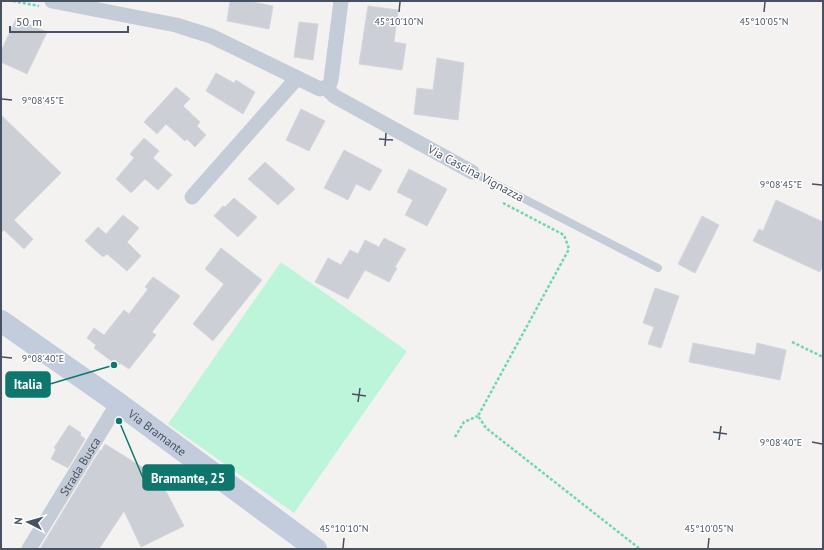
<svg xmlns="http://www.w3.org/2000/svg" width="824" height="550" viewBox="0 0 824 550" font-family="'PT Sans',sans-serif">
<rect width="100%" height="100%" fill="#f4f1f1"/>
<!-- green -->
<polygon fill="#bcf5d9" points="281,262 407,351 294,513 168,424"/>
<!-- building -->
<g fill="#cdcfd7" stroke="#d5d6dd">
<polygon points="230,1 248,1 273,6 269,29 227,21"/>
<polygon points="368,6 398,10 394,42 406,44 402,70 359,64"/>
<polygon points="16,19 47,32 27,74 1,62 1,51"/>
<polygon points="299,22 318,24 313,60 294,57"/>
<polygon points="437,58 464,63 458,120 414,114 417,88 433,90"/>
<polygon points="216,73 234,83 236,80 255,92 243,114 206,91"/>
<polygon points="176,87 190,99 183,106 200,122 197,126 206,135 195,147 187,139 185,141 166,124 157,134 144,122"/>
<polygon points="301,109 325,121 309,151 286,140"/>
<polygon points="1,115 61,173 14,220 33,239 24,249 4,230 1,233"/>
<polygon points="144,138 159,151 153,158 172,175 158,190 145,179 131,193 116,179 134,158 130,154"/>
<polygon points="344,150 382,170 370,191 356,184 348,200 324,188"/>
<polygon points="265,162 295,189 278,205 248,179"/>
<polygon points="409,169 447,189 427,226 405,215 413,200 397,192"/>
<polygon points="234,198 257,217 238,237 214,216 223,206 225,207"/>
<polygon points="776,200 823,222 823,265 820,272 753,241 759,229 763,231"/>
<polygon points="123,215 139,228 127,242 141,256 127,271 107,254 103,257 85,241 98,227 106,234"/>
<polygon points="702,216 719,225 695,273 678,264"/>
<polygon points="384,238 406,249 395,267 397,268 389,282 365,270 348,299 315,282 328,258 341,265 350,250 358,254 365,240 379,247"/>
<polygon points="221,248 262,280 213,341 193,324 224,284 205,269"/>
<polygon points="153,277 180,296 152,332 156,335 129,369 120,363 118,366 94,348 96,345 87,338 94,328 104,335 124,310 129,314 148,289 145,287"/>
<polygon points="655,288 679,296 661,348 648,344 654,327 643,323"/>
<polygon points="693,343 755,355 757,343 786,350 780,380 689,362"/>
<polygon points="69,425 81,433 80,435 85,439 68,468 51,459 56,449 54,448"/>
<polygon points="105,444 150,472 150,474 167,493 184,526 141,547 124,511 99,549 40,549 100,450 101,451"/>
</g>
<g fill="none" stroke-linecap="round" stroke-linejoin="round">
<!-- path -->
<g stroke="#6fd8b0" stroke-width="2.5" stroke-dasharray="3 2" stroke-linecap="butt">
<polyline points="13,1 39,6"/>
<polyline points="503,203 564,235 569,249 478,416 486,428 640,549"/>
<polyline points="792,342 823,357"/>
<polyline points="455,437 464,422 478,416"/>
</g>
<!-- service -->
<polyline stroke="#c4ccd7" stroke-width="8" points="472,172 658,268"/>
<!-- minor -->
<g stroke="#c4ccd7" stroke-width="15">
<polyline points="52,1 176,25 211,36 320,89 329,86 331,80 341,1"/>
<polyline points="326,88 334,96 472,172"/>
<polyline points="192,197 297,78"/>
<path id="s1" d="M29,549l89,-146"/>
</g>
<!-- secondary -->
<path stroke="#c2ccdc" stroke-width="22" id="s2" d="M1,321l117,82 198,146"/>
</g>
<!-- ticks -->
<path fill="none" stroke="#465262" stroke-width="1.5" d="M399,12l1,-10M764,12l1,-10M2,99l10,1M379,139l14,1M385,146l1,-13M812,184l10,1M2,357l10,1M352,394l14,2M358,402l2,-14M713,432l14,2M719,440l2,-14M812,442l10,2M343,548l1,-10M708,548l1,-10"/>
<g text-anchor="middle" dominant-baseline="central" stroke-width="3" stroke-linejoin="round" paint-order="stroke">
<!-- street labels -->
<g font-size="12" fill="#465262" stroke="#fff">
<text transform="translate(476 173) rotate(28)">Via Cascina Vignazza</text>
<text stroke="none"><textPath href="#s2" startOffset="192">Via Bramante</textPath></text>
<text stroke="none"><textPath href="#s1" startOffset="97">Strada Busca</textPath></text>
</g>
</g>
<g font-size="10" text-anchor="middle" fill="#465262" stroke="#fff" stroke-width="3" stroke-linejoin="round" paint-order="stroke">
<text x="399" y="25">45°10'10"N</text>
<text x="764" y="25">45°10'05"N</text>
<text x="43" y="104">9°08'45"E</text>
<text x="781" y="188">9°08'45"E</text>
<text x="43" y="362">9°08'40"E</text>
<text x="781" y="446">9°08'40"E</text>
<text x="344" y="532">45°10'10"N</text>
<text x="709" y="532">45°10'05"N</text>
</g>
<!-- callouts -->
<path fill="none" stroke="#0f766e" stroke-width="1.5" d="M114 365L50 384M119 421L143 478"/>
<g fill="#0f766e" stroke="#fff" stroke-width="1.5">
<circle cx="114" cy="365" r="4"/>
<circle cx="119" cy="421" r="4"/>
</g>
<g fill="#0f766e" stroke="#0f766e" stroke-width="1.5">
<rect x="6" y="372" width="44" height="25" rx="4"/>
<rect x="143" y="465" width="91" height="25" rx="4"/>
</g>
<g font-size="13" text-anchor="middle" font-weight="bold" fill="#fff">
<text x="28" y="389">Italia</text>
<text x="188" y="483">Bramante, 25</text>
</g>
<!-- border -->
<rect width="824" height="550" fill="none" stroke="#465262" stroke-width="4"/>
<!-- north arrow -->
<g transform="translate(28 522) rotate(276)" stroke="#ffffff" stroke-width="3" paint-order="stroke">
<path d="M0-3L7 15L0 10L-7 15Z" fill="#465262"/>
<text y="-6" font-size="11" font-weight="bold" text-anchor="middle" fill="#465262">N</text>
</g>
<!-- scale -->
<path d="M10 26v6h118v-6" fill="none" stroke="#465262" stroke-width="2"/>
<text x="16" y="26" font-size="12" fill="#465262" stroke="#ffffff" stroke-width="3" paint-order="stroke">50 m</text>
</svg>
